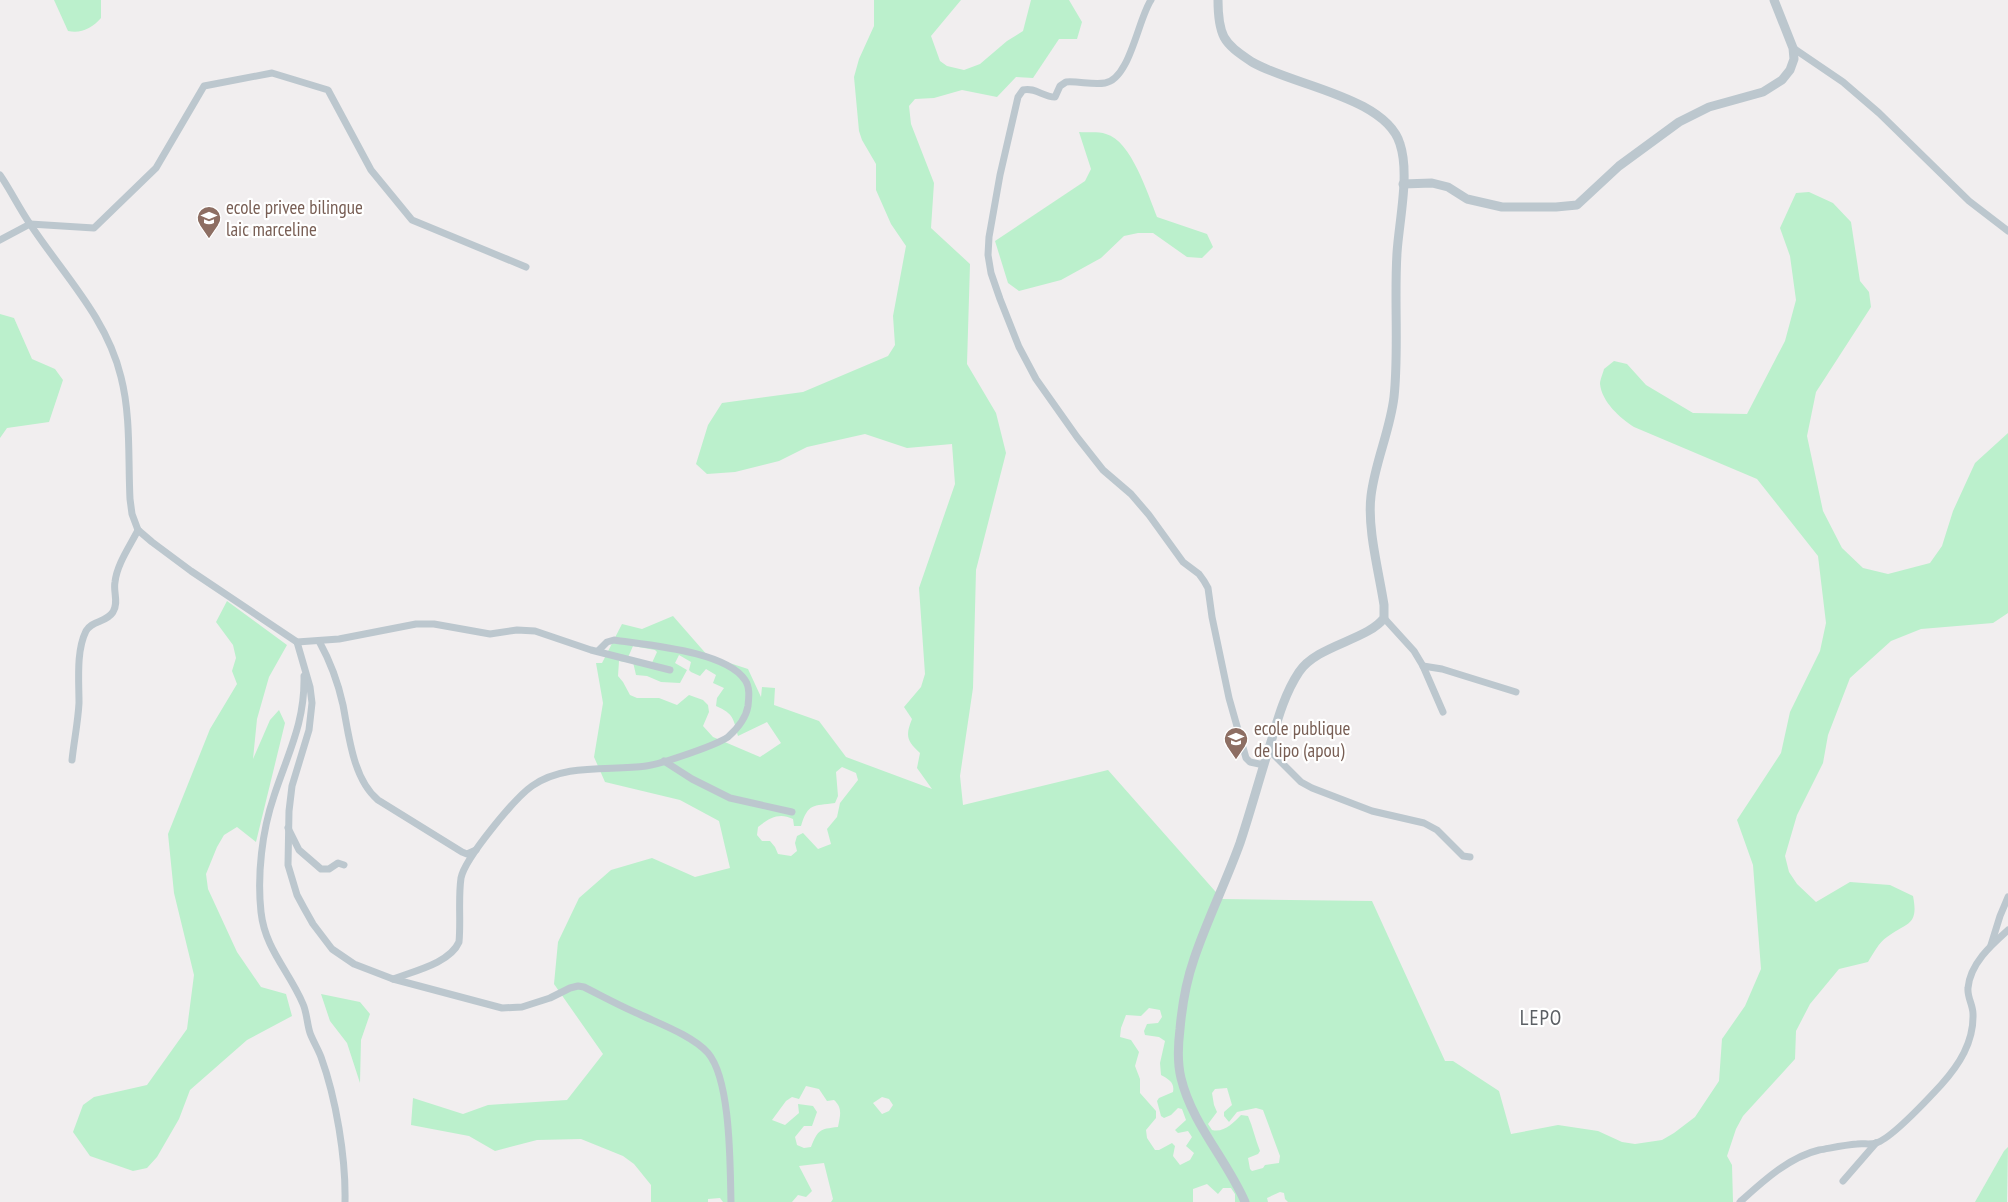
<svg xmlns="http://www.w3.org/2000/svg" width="2008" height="1202" viewBox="0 0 2008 1202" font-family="'PT Sans Narrow',sans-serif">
<rect width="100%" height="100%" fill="#f1eeef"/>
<!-- green -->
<g fill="#bbf0cc" fill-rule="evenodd">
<path d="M54,0h47v18c-9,10 -20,16 -33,13z"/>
<path d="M874,0h87l-30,36 9,25 7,5 17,4 16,-6 27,-23 16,-10 8,-31h38l13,22 -5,17h-18l-26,39 -17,-1 -19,20 -35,-7 -28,8 -19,1 -6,7 2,18 23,59 -3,45 39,36 -3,100 29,49 10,40 -30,117 -3,118 -13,88 3,29 145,-35 114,129 150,2 73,160h8l46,30 12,43 47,-9 40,6 24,11 13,2 27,-4 12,-7 21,-16 24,-36 3,-42 23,-33 16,-37 -8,-104 -16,-45 44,-67 9,-41 30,-61 6,-28 -8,-67 -61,-77 -123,-52c-14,-9 -32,-25 -34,-43 0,-4 3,-11 4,-15l10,-8 13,3 19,21 47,28 54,1 38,-73 11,-41 -6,-44 -10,-28 16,-35 13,-1 24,11 18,19 9,59 9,11 2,15 -55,85 -9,44 16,75 19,37 21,20 25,6 42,-11 12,-17 11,-35 22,-48 33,-30v180l-15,10 -72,6 -30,12 -41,37 -22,57 -5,28 -26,52 -12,41 4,16 8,12 19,18 34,-20 40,3 23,11c6,30 -6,26 -26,41 -8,5 -14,17 -19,25l-29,7 -29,35 -14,27 -1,28 -52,57 -7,13 -9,27 5,9 1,37h-445l-3,-3 -1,-6 -4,-1 -13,6 1,4h-33v-8l-4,-6h-8l-5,6 -11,-10 -14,5v13h-362l2,-3 -9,-36 -25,3 13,25 -6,6 -8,-2 -6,7h-69l-3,-4 -12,1v3h-57v-17l-17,-21 -11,-8 -42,-17 -44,1 -42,11 -26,-15 -58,-11 2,-27 50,16 25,-9 79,-5 36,-46 -49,-70 4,-42 21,-44 32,-28 41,-12 43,19 35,-9 -11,-47 -39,-21 -75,-18 -11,-25 9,-54 -7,-40h6l20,-39 20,5 31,-13 35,40 40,13 13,28 1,-10 13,1 -1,17 45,16 27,36 86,32 -15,-21 3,-15c-13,-12 -15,-17 -8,-34l-8,-12 17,-20 4,-13 -6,-86 36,-104 -3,-40 -45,4 -42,-14 -58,13 -28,14 -44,11 -28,2 -11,-10 12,-39 14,-22 81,-11 85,-36 7,-11 -2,-29 13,-70 -15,-22 -15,-34v-26l-14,-24 -3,-9 -5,-54 5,-18 15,-33zM633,646l22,4 2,2 -6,13 -18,-3 3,13 11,1 14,6 19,1 7,-13 -12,-7 4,-8 12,7 -2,8 2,2 9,4 6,-7 10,6 -3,8 11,5 -7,10 -1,8c18,8 17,12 22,30l29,-14 14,21 -21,14 -47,-20 -10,-11 6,-14 -1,-7 -5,-5 -14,-5 -12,10 -18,-7h-22l-7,-3 -7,-13 -5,-6 1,-15 7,1zM842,767l14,6 2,7 -18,23 -3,14 -10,12 4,15 -13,5 -15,-16 -6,3 -2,7 2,8 -6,5 -13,-2 -3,-7 -5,-6h-8l-5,-6 1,-8c11,-9 21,-15 35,-8l1,7h7c7,-23 12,-20 34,-23l3,-7 -2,-24zM1149,1008l11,2 2,7 -4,6 -11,1 -3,7 1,4 14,2 6,4 -5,22 1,12c7,4 14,7 12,17l-14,6 -2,3 4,15 3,2 7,-3 7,-7 4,1 4,11 -11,10 3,3 10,-2 4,6 -6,9 8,7 -4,7 -10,5 -7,-9 2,-10 -3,-3 -13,7h-4l-8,-12 -1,-8 10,-12v-7l-16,-18v-14l-5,-13 4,-14 -8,-12 -11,-3 1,-9 5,-13 15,1zM806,1086l13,3 8,12 7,-1c9,8 6,16 4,27 -19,2 -20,3 -27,20l-7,1 -7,-3 -2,-8 9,-11h8l5,-14 -4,-6 -15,-2 1,9 -14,12 -13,-5 14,-19 6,-4 7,2zM1227,1088l5,17 -8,7v4l5,6 8,-10 19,-4 7,2 17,46 -1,7 -14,2 -2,3 -11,3 -2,-2 -2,-11 10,-4 2,-3c-5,-12 -7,-24 -12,-35l-7,-1c-8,8 -17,18 -29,15l-4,-6 9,-12 -3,-7 -2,-12 3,-4zM882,1097l7,2 4,6 -4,6 -7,3 -9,-11z"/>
<path d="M1079,132c8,1 19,-1 27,2 25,6 42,61 51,83l50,17 6,13 -11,11 -15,-1 -34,-24h-15l-14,3 -23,22 -40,22 -42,11 -11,-8 -13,-42 90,-60 6,-12z"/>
<polygon points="0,314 14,318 32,359 55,369 63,380 49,422 7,428 0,438"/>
<polygon points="227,601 287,645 269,677 257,719 253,759 270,720 279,710 285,723 256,842 237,827 224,835 217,847 206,874 208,889 237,952 261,987 286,994 292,1016 247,1040 190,1090 179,1119 157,1157 147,1168 133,1171 90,1156 73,1132 83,1105 94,1097 147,1085 187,1029 194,975 174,893 168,834 210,729 237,684 232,671 236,658 233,645 216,622"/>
<polygon points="321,994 360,1002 370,1014 361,1040 360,1083 347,1043 330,1021"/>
<polygon points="2008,1147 2007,1202 1975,1202 2004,1151"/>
</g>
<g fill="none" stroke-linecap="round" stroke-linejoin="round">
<!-- minor -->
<g stroke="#bcc7ce" stroke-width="7">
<path d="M1151,0c-13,19 -21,79 -46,83 -13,2 -26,-2 -39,-1l-6,4 -5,11c-12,0 -20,-10 -32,-7l-5,7 -18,78 -11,62 -1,18 3,18 9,26 19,48 17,32 41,58 26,33 28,24 18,21 34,47 16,12 5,7 4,7 4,29 17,81 17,60 4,4 14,3"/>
<polyline points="1793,48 1843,82 1879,113 1969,201 2008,231"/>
<path d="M0,175c11,16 19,33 30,49 33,50 77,94 91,153 10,39 7,82 9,122l2,15 6,16 14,12 39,29 106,71 42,-3 77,-15h18l56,10 27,-4 18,1 56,19 79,20"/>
<polyline points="0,240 30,224 94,228 156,168 204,86 272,73 328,90 371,170 412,220 526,267"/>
<polyline points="1384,618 1414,651 1423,666 1443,712"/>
<path d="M319,641c11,20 19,41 24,64 6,31 10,74 35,95l84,52 5,2 9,-4"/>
<path d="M297,642l13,45 2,16 -3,27 -17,56 -3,25 -1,54 9,30 7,13 9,16 19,25 22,15 39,15 109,29 20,-1 28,-9 20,-10 8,-2 6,1c18,9 36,19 55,27 21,10 54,22 69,39 23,27 22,113 23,149"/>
<polyline points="1423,666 1442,669 1516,692"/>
<path d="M304,676c1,47 -16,77 -30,120 -12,35 -17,79 -13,116 4,37 28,59 42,92 4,9 4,20 7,29 3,8 8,16 11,24 15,41 25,101 24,145"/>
<polyline points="1268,749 1301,782 1312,788 1372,811 1424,823 1437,830 1463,856 1470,857"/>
<path d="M72,760c2,-19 6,-38 7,-57 0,-22 -3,-52 7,-72 6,-11 20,-8 27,-19 6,-10 0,-20 2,-30 2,-18 15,-36 23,-52"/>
<polyline points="664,761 692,779 730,798 792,812"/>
<polyline points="288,828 299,850 321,869 329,869 338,863 344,865"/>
<polyline points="1991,945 2000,916 2008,897"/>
<path d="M393,979c21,-8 57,-16 66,-37 2,-21 -1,-43 2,-64 4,-20 54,-80 71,-92 33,-23 77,-15 114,-20 15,-2 71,-21 82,-29 9,-8 18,-19 20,-31 1,-9 2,-19 -3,-26 -19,-29 -98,-35 -131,-40l-7,2 -9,9"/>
<polyline points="1843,1181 1876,1143"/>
<path d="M1740,1202c22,-20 49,-45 79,-52 12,-2 25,-5 38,-6 6,-1 13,1 19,-1 15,-4 53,-45 65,-58 18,-20 33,-43 32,-71 0,-9 -6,-17 -5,-26 2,-24 23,-43 40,-58"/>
</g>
<!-- tertiary -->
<g stroke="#bcc7ce" stroke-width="9">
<path d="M1218,0c0,12 1,27 6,37 6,11 18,18 28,25 39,23 134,35 148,82 10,30 -1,77 -3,109 -3,47 2,98 -3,144 -4,34 -19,65 -23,99 -4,32 8,76 13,109v13c-16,22 -67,27 -85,54 -14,21 -21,46 -28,70 -11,34 -20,68 -31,101 -14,39 -33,77 -46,116 -8,23 -12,47 -14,70 -2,16 -3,33 1,49 11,46 46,82 64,124"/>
<polyline points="1403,184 1432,183 1448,187 1467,199 1502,207 1556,207 1577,205 1619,166 1679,122 1709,107 1763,92 1782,80 1790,70 1794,59 1793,48 1774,0"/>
</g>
</g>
<!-- icons -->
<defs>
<g id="school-pin" transform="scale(1.25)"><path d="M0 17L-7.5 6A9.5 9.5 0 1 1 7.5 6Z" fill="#8d6e63" stroke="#fff"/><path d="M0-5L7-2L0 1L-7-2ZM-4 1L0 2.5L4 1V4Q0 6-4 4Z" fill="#fff"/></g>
</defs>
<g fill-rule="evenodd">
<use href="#school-pin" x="209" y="218"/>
<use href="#school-pin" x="1236" y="739"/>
</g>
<g text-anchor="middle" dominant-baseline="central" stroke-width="4.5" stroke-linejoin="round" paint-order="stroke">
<!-- education labels -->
<g font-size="19" fill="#785e54" stroke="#fff" text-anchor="start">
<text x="226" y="207">ecole privee bilingue<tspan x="226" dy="22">laic marceline</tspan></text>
<text x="1254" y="728">ecole publique<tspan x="1254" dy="22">de lipo (apou)</tspan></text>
</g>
<!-- quarter labels -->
<g font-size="21" letter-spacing="1" fill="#5b5f64" stroke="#fff">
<text x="1541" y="1017">LEPO</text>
</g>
</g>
</svg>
